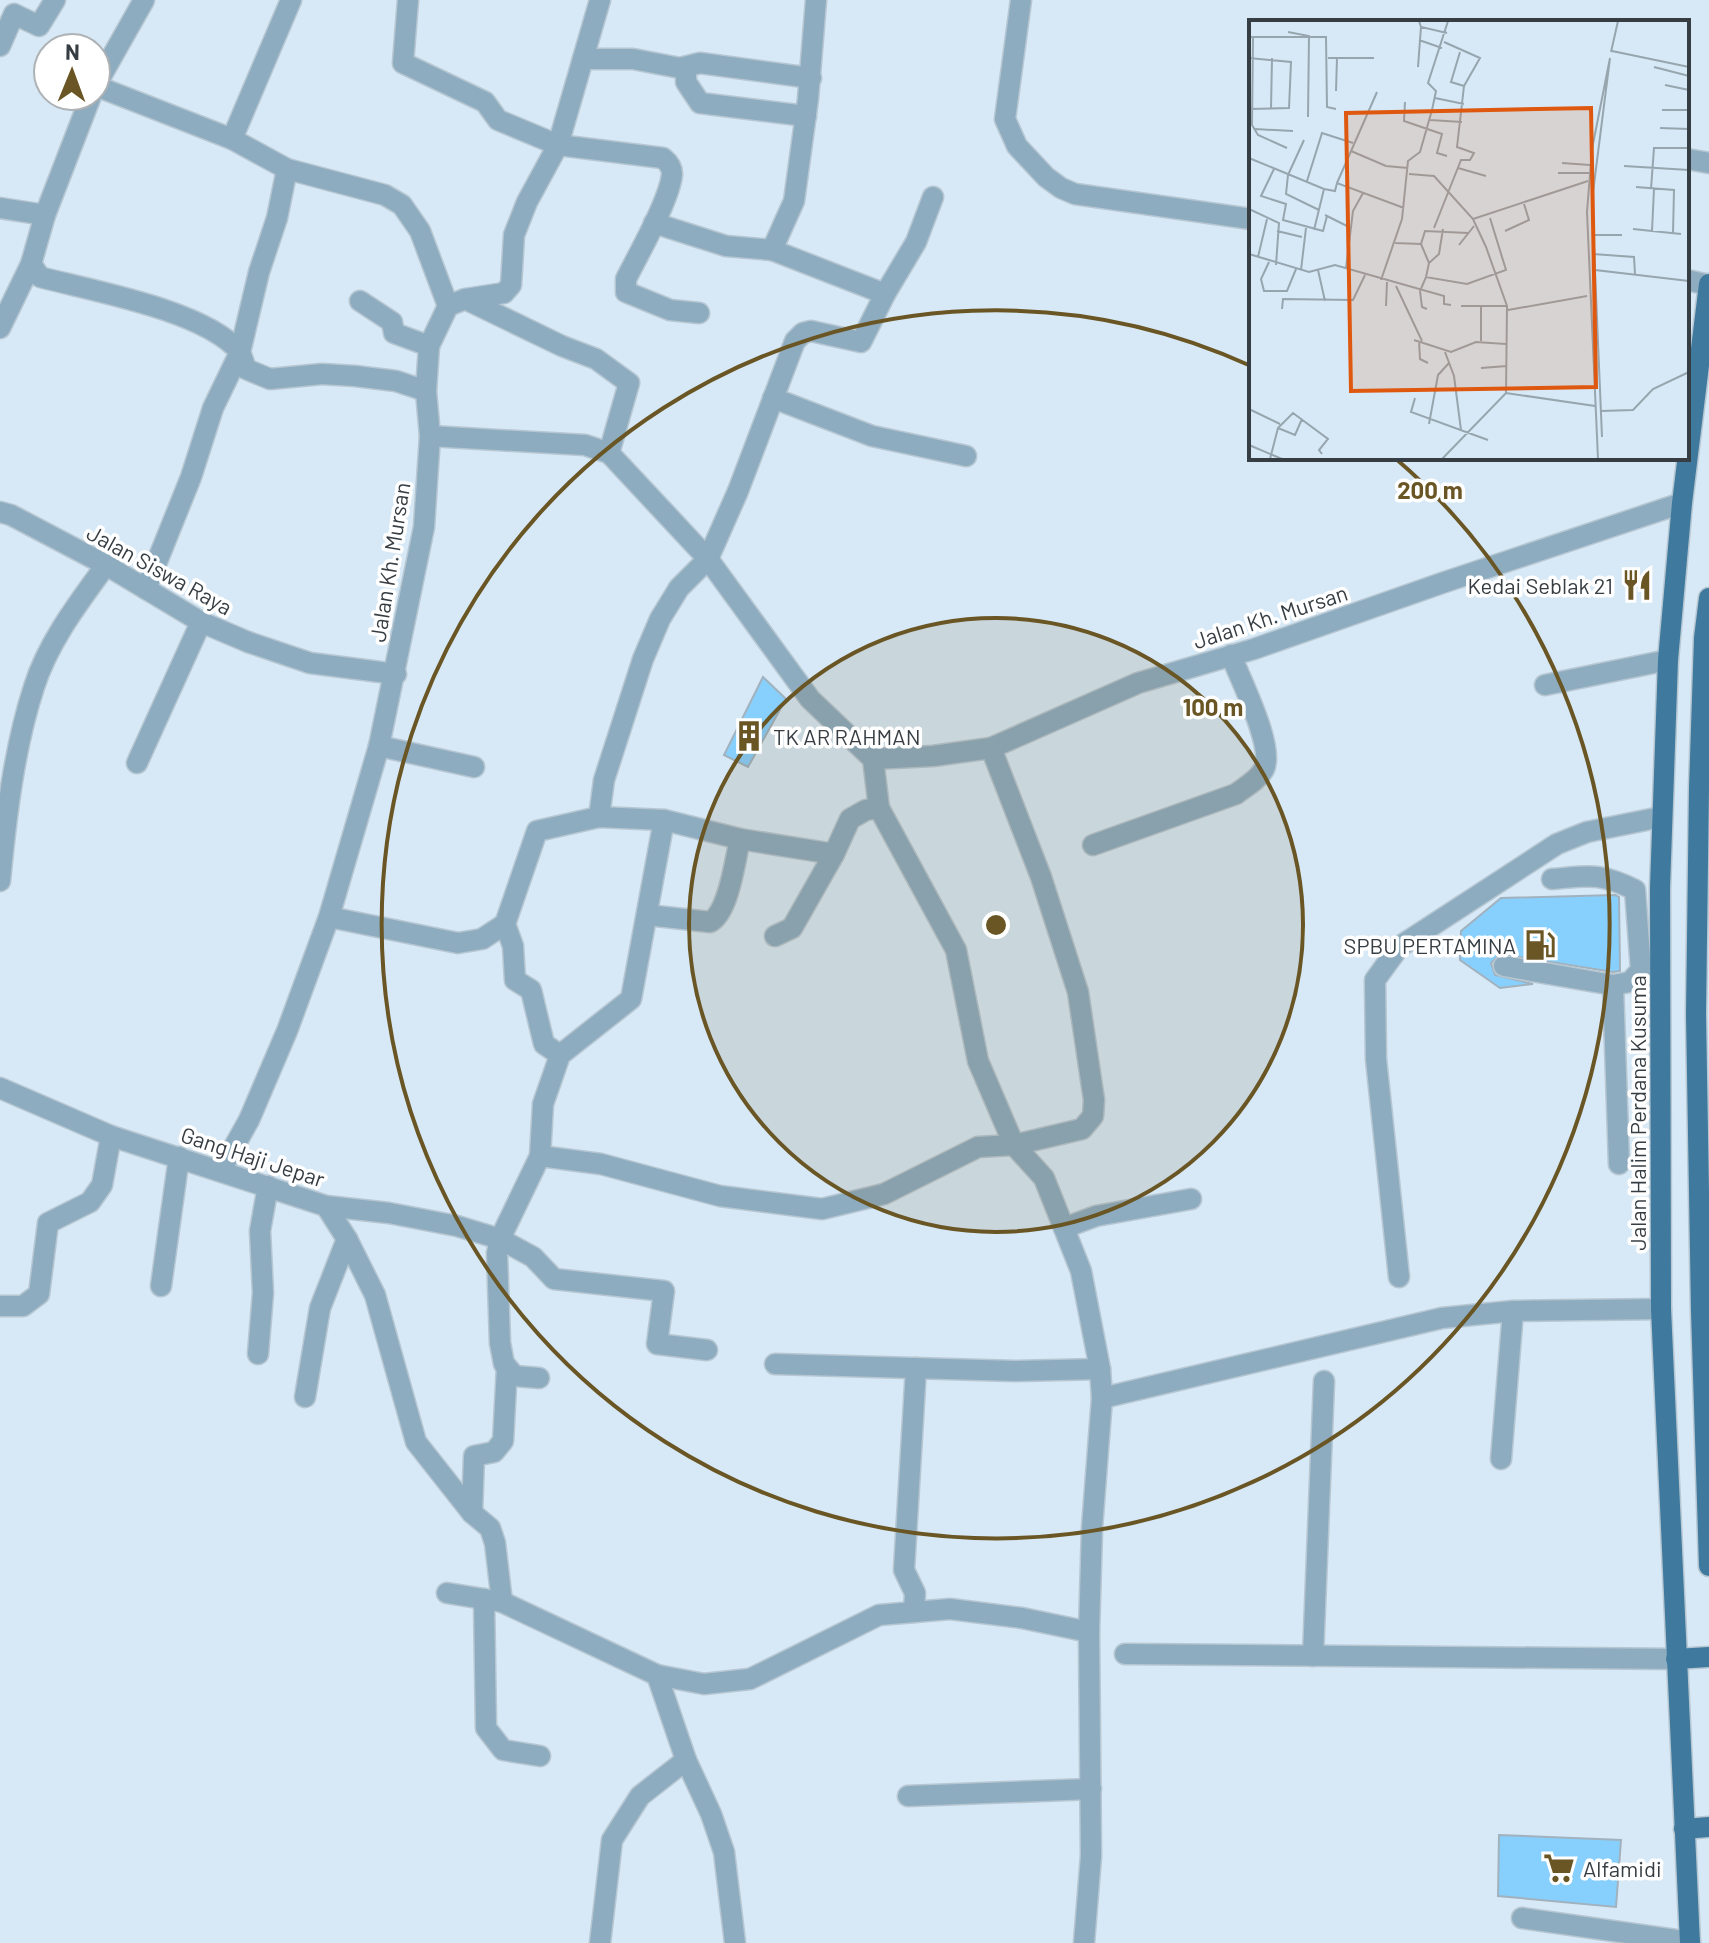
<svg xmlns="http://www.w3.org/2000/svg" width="1709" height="1943" viewBox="0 0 1709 1943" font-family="Barlow,sans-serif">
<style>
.building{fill:#87d0fe;stroke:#a1b2be;stroke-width:2}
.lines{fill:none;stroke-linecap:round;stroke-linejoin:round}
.minor-casing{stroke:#b7c7d2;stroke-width:23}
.major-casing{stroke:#b7c7d2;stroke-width:23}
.minor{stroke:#8eacc0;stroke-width:20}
.major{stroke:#3f7a9e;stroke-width:20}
.ring{fill:none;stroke:#6a5624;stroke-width:4}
.labels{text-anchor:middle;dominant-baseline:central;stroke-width:7;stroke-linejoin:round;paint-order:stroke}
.street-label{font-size:22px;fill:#373e43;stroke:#fff}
.poi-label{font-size:22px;fill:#373e43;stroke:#fff;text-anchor:end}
.inset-road{fill:none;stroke:#97a5ae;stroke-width:2}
.view{fill:#df580f;fill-opacity:0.15;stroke:#df580f;stroke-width:4}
.inset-edge{fill:none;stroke:#373e43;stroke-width:4}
.centre{fill:#6a5624;stroke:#fff;stroke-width:4}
.ring-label{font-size:24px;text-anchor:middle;font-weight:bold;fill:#6a5624;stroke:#fff;stroke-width:7;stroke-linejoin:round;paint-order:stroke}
</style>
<rect width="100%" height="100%" fill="#d7e9f6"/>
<g class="building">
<polygon points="763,677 786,699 748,767 724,755"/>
<polygon points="1615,895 1619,897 1620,971 1613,972 1500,954 1491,963 1495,975 1533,984 1500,988 1460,960 1461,931 1501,898"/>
<polygon points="1499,1835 1621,1840 1616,1907 1498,1896"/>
</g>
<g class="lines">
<defs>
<g id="minor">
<path d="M408 0 403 63 485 102 498 120 558 145 663 158C668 162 672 167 672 174 670 199 638 255 626 279V292L670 310 699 313"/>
<polyline points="1021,0 1005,119 1017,146 1046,177 1061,188 1075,194 1251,219"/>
<polyline points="0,46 14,14 39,26 55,0"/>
<polyline points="583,59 633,59 680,68 700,63 811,78"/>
<polyline points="686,68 686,82 700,103 806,116"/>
<polyline points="96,85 144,0"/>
<polyline points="96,86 232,139 287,169 385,195 402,205 420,231 448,306"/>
<polyline points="232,139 291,0"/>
<polyline points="1687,159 1709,163"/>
<polyline points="0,208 45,215"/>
<polyline points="654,223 726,246 772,250"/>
<path d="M31 264 40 277C93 291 203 310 239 351 242 356 244 363 246 369L270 379 322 374 355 376 396 381 426 391"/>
<polyline points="1687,280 1709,285"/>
<polyline points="885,294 916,242 933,197"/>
<polyline points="467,300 562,346 596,359 629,383 609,453"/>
<polyline points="360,301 392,322 394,333 429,346"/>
<polyline points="0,328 31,264 45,215 91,96"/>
<polyline points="773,398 872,436 966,456"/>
<polyline points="430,436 585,445 609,453 708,559 810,699 873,759 879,808 956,950 978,1061 1014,1145 1044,1178 1081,1271 1100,1369 1102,1398 1092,1528 1089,1632 1091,1856 1084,1943"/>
<polyline points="0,512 11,515 106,565 201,622 248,642 310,663 396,674"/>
<polyline points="146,589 191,477 213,408 240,352 259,272 277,218 287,169"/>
<polyline points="1545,685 1668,660"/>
<polyline points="379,746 474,767"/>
<polyline points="873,759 933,756 991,748 1138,683 1254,649 1442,583 1682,503"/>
<polyline points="137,763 201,622"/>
<polyline points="599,817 604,780 643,659 660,619 679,588 708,559 738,491 795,341 803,333 811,331 861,342 885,294 772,250 794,201 808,99 816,0"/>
<path d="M1093 845 1236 794C1245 787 1258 780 1264 769 1275 747 1240 679 1231 655"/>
<path d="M0 881C6 818 14 748 34 687 48 642 79 602 106 565"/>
<path d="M647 915 710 922C729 912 735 860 740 839"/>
<polyline points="329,917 458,943 482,939 505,924"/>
<polyline points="775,936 792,928 834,854 850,819 866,810 879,808"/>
<path d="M1504 966 1613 985 1630 982 1641 970 1635 890C1600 872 1589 876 1552 879"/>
<polyline points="1613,985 1619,1164"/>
<polyline points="560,1055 544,1044 531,990 515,980 513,946 505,924 537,831 599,817 664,820 740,839 834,854"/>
<polyline points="0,1088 111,1136 326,1206 389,1213 457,1226 500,1239 533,1257 554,1279 664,1291 657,1344 707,1350"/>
<polyline points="540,1156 543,1104 560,1055 631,999 664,820"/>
<polyline points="221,1170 249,1120 287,1031 329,917 379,746 424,527 430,436 426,391 429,346 448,306 465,299 504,293 511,285 514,235 527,202 558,145 600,0"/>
<polyline points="326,1206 347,1239 375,1295 416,1442 472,1513 490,1528 495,1543 502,1602"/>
<polyline points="1064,1228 1096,1216 1191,1199"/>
<polyline points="1399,1277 1376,1059 1375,980 1399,947 1557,844 1587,832 1661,817"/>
<polyline points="161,1286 179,1157"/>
<polyline points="0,1306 23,1306 39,1294 48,1223 90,1202 102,1185 111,1136"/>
<polyline points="258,1354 263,1293 260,1231 268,1186"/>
<polyline points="775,1364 1015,1371 1100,1369"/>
<polyline points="539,1378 515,1376 504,1364 500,1343 497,1253 500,1239 540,1156 601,1164 720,1196 822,1209 884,1194 978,1147 1014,1145 1082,1129 1093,1116 1094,1100 1078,992 1041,877 991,748"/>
<polyline points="305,1397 320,1308 347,1239"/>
<polyline points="1102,1398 1442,1318 1513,1311 1661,1309"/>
<polyline points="1501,1459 1513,1311"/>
<polyline points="472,1513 474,1456 494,1452 503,1441 507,1367"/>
<polyline points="447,1593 502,1602 657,1675 704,1684 750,1679 879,1615 950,1609 1022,1618 1089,1632"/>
<polyline points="484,1599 486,1728 503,1750 540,1756"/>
<polyline points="914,1612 915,1593 904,1570 916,1368"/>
<polyline points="1125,1654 1676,1659"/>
<polyline points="1313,1656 1324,1381"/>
<polyline points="657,1675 686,1760 711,1814 724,1852 735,1943"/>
<polyline points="908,1796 1091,1789"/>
<polyline points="1522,1918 1690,1942"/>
<polyline points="600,1943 612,1840 640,1796 686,1760"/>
</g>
<g id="major">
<polyline points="1709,598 1704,638 1699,788 1696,1014 1701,1311 1709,1566"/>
<polyline points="1676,1659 1709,1657"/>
<polyline points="1684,1829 1709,1827"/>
<polyline points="1690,1943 1661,1309 1660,888 1668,660 1682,503 1709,284"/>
</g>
</defs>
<use href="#minor" class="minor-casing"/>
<use href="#major" class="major-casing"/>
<use href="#minor" class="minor"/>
<use href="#major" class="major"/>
</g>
<circle cx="996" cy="925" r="307" fill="#6a5624" fill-opacity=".12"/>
<g class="ring">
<circle cx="996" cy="925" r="307"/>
<path d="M1395 458A614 614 0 1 1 1251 366"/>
</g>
<defs>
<symbol id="restaurant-bare" viewBox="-9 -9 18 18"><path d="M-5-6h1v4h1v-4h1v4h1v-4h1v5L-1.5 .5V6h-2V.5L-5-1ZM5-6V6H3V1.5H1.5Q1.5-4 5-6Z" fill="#6a5624" stroke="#fff" stroke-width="2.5" paint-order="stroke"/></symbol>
<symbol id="building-bare" viewBox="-9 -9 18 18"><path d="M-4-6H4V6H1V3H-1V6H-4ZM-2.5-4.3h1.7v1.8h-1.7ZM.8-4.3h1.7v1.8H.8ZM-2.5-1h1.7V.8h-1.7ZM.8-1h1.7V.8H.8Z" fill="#6a5624" stroke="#fff" stroke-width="2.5" paint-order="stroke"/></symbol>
<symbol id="fuel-bare" viewBox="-9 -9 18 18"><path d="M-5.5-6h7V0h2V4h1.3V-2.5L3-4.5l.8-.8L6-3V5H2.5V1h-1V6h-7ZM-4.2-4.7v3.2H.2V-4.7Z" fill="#6a5624" stroke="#fff" stroke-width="2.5" paint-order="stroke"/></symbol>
<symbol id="supermarket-bare" viewBox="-9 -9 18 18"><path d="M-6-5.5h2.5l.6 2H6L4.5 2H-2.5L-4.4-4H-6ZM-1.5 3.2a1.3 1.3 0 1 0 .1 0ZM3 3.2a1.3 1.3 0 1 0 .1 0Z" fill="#6a5624" stroke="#fff" stroke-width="2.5" paint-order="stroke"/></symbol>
</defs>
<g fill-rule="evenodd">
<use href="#restaurant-bare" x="1615" y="563" width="44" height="44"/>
<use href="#building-bare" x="727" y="714" width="44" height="44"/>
<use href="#fuel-bare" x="1518" y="923" width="44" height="44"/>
<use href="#supermarket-bare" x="1537" y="1846" width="44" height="44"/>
</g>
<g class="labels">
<g class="street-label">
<text transform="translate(389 562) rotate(-81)">Jalan Kh. Mursan</text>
<text transform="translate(160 569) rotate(29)">Jalan Siswa Raya</text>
<text transform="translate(1270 616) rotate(-18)">Jalan Kh. Mursan</text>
<text transform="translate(1637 1113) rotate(-90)">Jalan Halim Perdana Kusuma</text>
<text transform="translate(253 1156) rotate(18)">Gang Haji Jepar</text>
</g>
<g class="poi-label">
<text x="1613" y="585">Kedai Seblak 21</text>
<text x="773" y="736" text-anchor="start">TK AR RAHMAN</text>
<text x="1516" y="945">SPBU PERTAMINA</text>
<text x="1583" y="1868" text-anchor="start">Alfamidi</text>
</g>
</g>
<g transform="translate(1249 20)">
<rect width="440" height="440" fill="#d7e9f6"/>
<path class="inset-road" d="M170 1 172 7 198 13M39 12 60 16 59 97M0 17H77L78 87 87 89M4 17 3 105 9 115 38 128M170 20 193 28M195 22 231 38 215 66 202 62 211 32M363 31 440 47M362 32 369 1M0 38 42 42 40 88 0 89M79 38H125M169 47 172 7M405 47 440 56M416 65 440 70M87 71 88 38M186 78 215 84M156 82 155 101 193 114 188 133 198 136M22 89 23 38M413 90H440M181 100 213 102M411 108 440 109M6 109 44 111M102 131 137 146 159 148M0 138 75 169 86 171 88 163 155 188M313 143 341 145M375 146 440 150M209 148 237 156M25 149 12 176 37 184 34 200 74 211 78 196M309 153H340M160 154 185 156 224 199 237 227 258 286 257 373M39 155 37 174 70 190M39 155 55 120M58 161 73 113 104 123M88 163 128 72M387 167 425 170 424 213M402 169 405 128H440M0 189 30 203 27 245M76 195 100 207M224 199 339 161M185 208 212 140H221L225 133 208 127 215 66M384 209 432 214M65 210 75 169M28 211 53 217M256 211 280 200 275 184M403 211 405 169M344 215H373M146 223 172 224M210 225 225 206M0 234 60 252 86 245 195 276V284L202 285M344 234 385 237 386 254M9 237 18 199M20 242 12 259 15 271H38L47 249M180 243 172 224 176 211 219 213M97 248 104 191 114 173M52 250 57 208M69 250 76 281M346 250 440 261M177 257 180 243 190 234 194 209M132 260 153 199 159 141 171 132 183 90 187 71 179 63 199 1M147 266 173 321M137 286 138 262M212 286H258M232 287V321M33 289 34 279 104 280 116 255M178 289 173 287 171 271 177 257 218 264 257 250 241 198M259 290 338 276M165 320 202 332 227 322 257 324M170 321 171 339 179 343M196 332 205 356 212 410M232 348 258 346M166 378 162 392 239 420M0 389 31 404M352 391 384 390 404 369 440 352M180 404 189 355 200 343M29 408 46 415 53 399M353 417 343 180 361 38M0 425 33 439M21 439 29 408 44 393 79 419 70 430 73 434M193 439 257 373 346 386M349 439 338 192 343 129 361 38"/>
<path class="view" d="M342 88 347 367 102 371 97 93Z"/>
<rect width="440" height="440" class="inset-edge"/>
</g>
<circle cx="996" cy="925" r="12" class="centre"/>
<g class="ring-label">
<text x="1430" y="499">200 m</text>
<text x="1213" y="716">100 m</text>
</g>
<g transform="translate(72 72) rotate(1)"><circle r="38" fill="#ffffff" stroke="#afb2b4" stroke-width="2"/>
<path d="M0-6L14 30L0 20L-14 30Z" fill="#6a5624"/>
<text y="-12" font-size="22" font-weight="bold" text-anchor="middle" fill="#373e43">N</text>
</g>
</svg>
